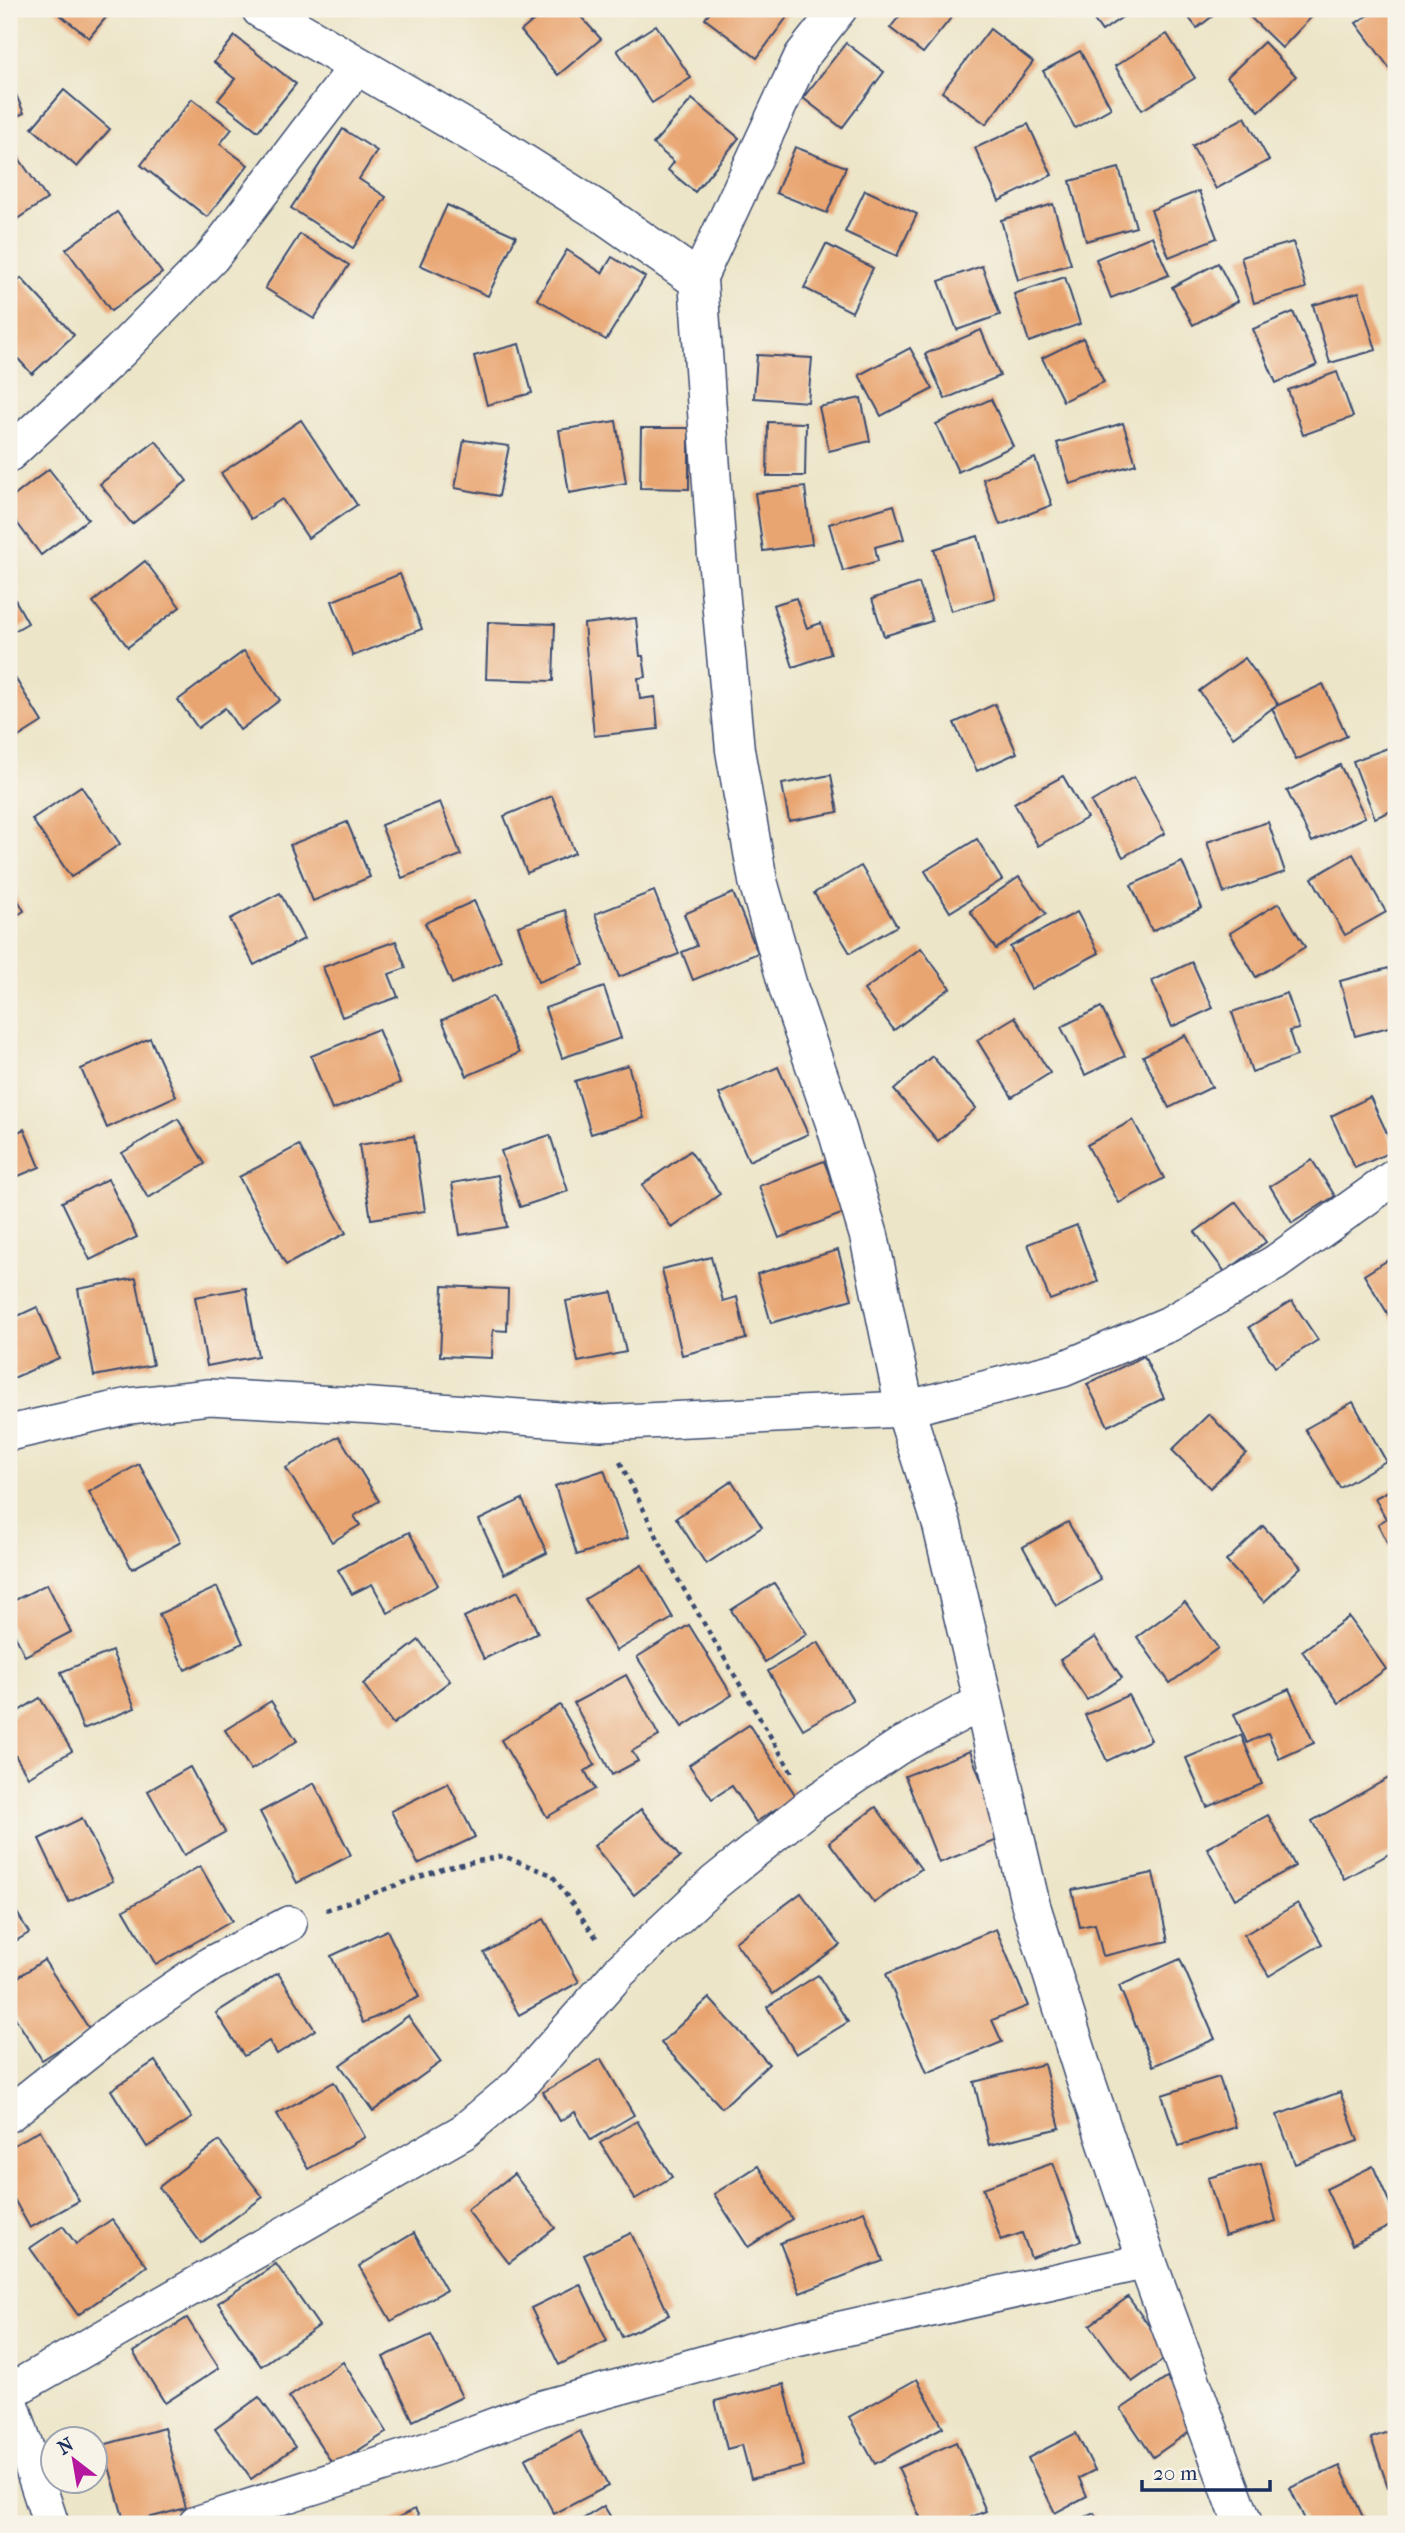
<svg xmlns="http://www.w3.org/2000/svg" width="1405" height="2533" viewBox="0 0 1405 2533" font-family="'IM FELL French Canon',serif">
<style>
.building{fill:#e9a571}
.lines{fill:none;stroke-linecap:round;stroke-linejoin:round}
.minor-casing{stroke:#3a4a6e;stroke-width:38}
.tertiary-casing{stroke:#3a4a6e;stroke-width:41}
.path{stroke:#3a4a6e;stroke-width:4.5;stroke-dasharray:5 5;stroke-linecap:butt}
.minor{stroke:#fff;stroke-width:35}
.tertiary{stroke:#fff;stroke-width:38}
</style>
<rect width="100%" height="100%" fill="#f7f3e8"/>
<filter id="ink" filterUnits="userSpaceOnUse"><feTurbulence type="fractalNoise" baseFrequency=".0143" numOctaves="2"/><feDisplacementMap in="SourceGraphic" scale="14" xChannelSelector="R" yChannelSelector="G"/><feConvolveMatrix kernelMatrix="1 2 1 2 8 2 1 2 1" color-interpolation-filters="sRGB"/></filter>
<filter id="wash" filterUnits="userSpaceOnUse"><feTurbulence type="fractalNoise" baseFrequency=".00686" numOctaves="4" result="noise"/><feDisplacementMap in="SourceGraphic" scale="28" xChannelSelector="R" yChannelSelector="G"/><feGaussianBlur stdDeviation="1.57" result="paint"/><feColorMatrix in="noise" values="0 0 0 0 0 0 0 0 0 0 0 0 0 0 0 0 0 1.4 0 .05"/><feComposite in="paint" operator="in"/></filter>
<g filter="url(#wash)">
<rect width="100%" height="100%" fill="#ece5c8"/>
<g id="blocks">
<g class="building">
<polygon points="53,9 113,9 89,38"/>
<polygon points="547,9 574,9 601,39 558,75 521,31"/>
<polygon points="712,9 784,9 790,13 757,58 705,19"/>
<polygon points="905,9 958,9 923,53 890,28"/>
<polygon points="1086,9 1134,9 1102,31"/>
<polygon points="1182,9 1222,9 1197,28"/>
<polygon points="1255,9 1319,9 1282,48 1249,16"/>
<polygon points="1377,9 1396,9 1396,71 1393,73 1356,23"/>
<polygon points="656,25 691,78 652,103 617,50"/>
<polygon points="990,29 1033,62 986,124 942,92"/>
<polygon points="1167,34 1195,78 1142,110 1115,66"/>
<polygon points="235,36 296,84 258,131 218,100 235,79 214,62"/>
<polygon points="1264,42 1296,76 1259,111 1227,77"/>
<polygon points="846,43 884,72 842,128 803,98"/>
<polygon points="1080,51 1111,108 1075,128 1043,71"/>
<polygon points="9,79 24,113 9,120"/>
<polygon points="64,90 110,129 77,167 32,128"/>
<polygon points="192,99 232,129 220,144 248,165 207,217 141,165"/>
<polygon points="692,99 739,138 695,192 668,170 674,162 653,144"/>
<polygon points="1245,117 1269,160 1216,189 1192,146"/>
<polygon points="1028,124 1052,175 999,201 975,148"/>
<polygon points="343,129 377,151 359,179 386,197 353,248 291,208"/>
<polygon points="9,144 47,199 11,223 9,220"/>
<polygon points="795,147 846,167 827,213 776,193"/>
<polygon points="1119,168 1136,227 1086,241 1070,181"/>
<polygon points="865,190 917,214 897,256 845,232"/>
<polygon points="1199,191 1217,238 1169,257 1151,210"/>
<polygon points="1053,204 1071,264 1018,280 1001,220"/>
<polygon points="447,205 516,236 488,296 420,265"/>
<polygon points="117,212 162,273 111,311 66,249"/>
<polygon points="300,234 349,265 314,319 265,288"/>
<polygon points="1152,236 1169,275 1111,298 1096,259"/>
<polygon points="1293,242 1306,288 1254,303 1241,257"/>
<polygon points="826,244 873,268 852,312 804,288"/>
<polygon points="567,250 602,273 612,257 645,277 606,340 537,299"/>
<polygon points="1218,263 1238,301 1193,325 1172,287"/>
<polygon points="982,266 1000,315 957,330 939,281"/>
<polygon points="1065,277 1080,324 1029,342 1014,294"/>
<polygon points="21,278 74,335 32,374 9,349 9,290"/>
<polygon points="1359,292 1376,350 1330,363 1313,305"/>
<polygon points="1293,312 1317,365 1276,383 1253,329"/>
<polygon points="981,330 1000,376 945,399 925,354"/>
<polygon points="1083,338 1104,382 1063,401 1042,358"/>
<polygon points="519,344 532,393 487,405 474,356"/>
<polygon points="910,348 933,389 881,416 859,375"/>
<polygon points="757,355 812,358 808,402 754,398"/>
<polygon points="1337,372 1353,417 1303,435 1288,390"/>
<polygon points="861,398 870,441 829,451 819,407"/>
<polygon points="991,399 1013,446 958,472 936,424"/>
<polygon points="301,420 357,505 308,538 282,499 251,519 221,473"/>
<polygon points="616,421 626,483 569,493 559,430"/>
<polygon points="768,422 806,423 805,476 767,476"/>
<polygon points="1123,423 1136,464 1070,484 1057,443"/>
<polygon points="641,428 689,428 689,489 640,488"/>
<polygon points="464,440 509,446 499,496 455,488"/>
<polygon points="156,441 187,481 132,524 100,484"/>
<polygon points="1035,458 1052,505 1000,525 983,479"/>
<polygon points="49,469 88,519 41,555 9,512 9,500"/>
<polygon points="805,487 812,544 763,551 755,493"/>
<polygon points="894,505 904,539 875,547 878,561 843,571 829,524"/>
<polygon points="978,536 995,598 951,611 934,549"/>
<polygon points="145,561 180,607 128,647 93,602"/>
<polygon points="400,574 422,629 353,656 332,601"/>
<polygon points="919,583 932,621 884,636 872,599"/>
<polygon points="9,589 28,623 9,634"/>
<polygon points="796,598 807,628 821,623 831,654 793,667 773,605"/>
<polygon points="636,618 640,656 643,656 646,677 638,678 640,699 655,697 658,729 594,736 584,624"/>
<polygon points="488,622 555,624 553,681 486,679"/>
<polygon points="244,651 280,700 240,730 225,708 198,728 178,700"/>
<polygon points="1245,658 1278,704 1233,737 1199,691"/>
<polygon points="9,668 42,722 9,743"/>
<polygon points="1323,684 1347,736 1296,760 1272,708"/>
<polygon points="995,704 1017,753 977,771 954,723"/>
<polygon points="1396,745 1396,809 1375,818 1353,761"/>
<polygon points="1340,765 1365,817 1312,842 1287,791"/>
<polygon points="831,775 838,812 789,821 782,784"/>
<polygon points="1063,776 1087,818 1038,846 1014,803"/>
<polygon points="1134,777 1165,833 1123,857 1091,802"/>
<polygon points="81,786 120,844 71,877 32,819"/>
<polygon points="552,796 575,853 527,873 504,816"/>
<polygon points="440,802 461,855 402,878 381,825"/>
<polygon points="347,822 370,877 313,901 290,845"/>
<polygon points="1268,822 1285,872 1224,893 1207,842"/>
<polygon points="977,839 1002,880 950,912 925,871"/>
<polygon points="1353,854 1386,912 1345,935 1312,878"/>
<polygon points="1182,862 1202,908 1152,931 1131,885"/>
<polygon points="861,866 897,926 850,953 814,893"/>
<polygon points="1019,877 1046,914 996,949 970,911"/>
<polygon points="9,884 24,911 9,920"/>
<polygon points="654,891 679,954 619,977 595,914"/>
<polygon points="280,893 304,939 254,965 230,919"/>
<polygon points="733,893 758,953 693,980 682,952 697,946 684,914"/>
<polygon points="474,901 502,961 452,984 425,923"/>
<polygon points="1279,903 1305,947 1256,977 1230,933"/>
<polygon points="565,910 584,965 538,982 518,926"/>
<polygon points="1077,912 1099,953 1031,989 1010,947"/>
<polygon points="396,941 406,968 389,974 398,997 342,1017 323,967"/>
<polygon points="921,948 950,988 894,1030 864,990"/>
<polygon points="1192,962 1213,1008 1172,1027 1152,981"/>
<polygon points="1389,968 1396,994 1396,1025 1355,1036 1340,981"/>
<polygon points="604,987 621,1038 562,1058 545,1008"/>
<polygon points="1287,993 1299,1029 1289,1031 1297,1056 1252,1072 1232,1012"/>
<polygon points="493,996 519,1053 467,1076 442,1020"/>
<polygon points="1101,1007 1125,1056 1085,1075 1061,1027"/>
<polygon points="1015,1017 1050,1073 1012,1097 977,1040"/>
<polygon points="378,1029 400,1083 332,1110 311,1056"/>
<polygon points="1185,1035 1212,1087 1169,1108 1143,1056"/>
<polygon points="150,1038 176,1096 107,1128 81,1069"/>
<polygon points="932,1056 976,1108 938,1141 894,1090"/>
<polygon points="628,1065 644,1118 591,1134 575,1081"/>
<polygon points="778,1067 808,1134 749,1161 719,1094"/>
<polygon points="1370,1097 1395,1150 1355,1168 1331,1116"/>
<polygon points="178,1119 205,1164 148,1198 122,1153"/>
<polygon points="1133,1120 1164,1178 1119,1203 1087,1145"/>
<polygon points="24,1129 40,1167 9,1180 9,1136"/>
<polygon points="550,1135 568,1191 520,1207 501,1151"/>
<polygon points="414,1136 425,1211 371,1219 359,1145"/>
<polygon points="299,1145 346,1233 286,1265 239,1177"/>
<polygon points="690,1151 720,1194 672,1228 642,1185"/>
<polygon points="1312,1160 1335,1196 1292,1223 1270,1186"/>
<polygon points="824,1161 844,1213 779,1238 759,1186"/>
<polygon points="498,1175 507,1227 460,1235 452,1183"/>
<polygon points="108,1179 137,1237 90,1260 62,1202"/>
<polygon points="1236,1202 1266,1242 1225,1272 1195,1232"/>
<polygon points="1077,1225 1098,1282 1050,1300 1028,1244"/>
<polygon points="838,1250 852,1299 771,1323 757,1274"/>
<polygon points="1396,1255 1396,1327 1364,1275"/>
<polygon points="711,1257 723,1301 737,1297 746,1339 682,1355 662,1269"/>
<polygon points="136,1278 153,1365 94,1376 78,1289"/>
<polygon points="443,1286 508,1289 507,1331 493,1330 492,1358 440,1356"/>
<polygon points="246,1288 258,1356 207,1366 195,1297"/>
<polygon points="612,1292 626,1352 578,1362 566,1301"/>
<polygon points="1292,1301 1318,1340 1275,1367 1249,1327"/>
<polygon points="37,1307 59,1358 9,1380 9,1320"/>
<polygon points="1144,1356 1164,1398 1108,1426 1087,1384"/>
<polygon points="1353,1402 1386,1461 1340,1488 1305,1429"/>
<polygon points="1209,1414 1246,1453 1210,1488 1172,1450"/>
<polygon points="339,1436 379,1501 354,1516 360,1525 332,1542 286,1468"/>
<polygon points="139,1464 181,1542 132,1569 89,1492"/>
<polygon points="604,1470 628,1538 577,1555 555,1486"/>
<polygon points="732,1481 762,1527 706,1564 676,1518"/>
<polygon points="1396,1487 1396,1560 1378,1524 1386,1519 1375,1498"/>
<polygon points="522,1499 547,1553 504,1574 479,1520"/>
<polygon points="1068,1522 1101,1580 1056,1606 1023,1547"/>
<polygon points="1263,1526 1301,1567 1264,1602 1226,1561"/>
<polygon points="409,1532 438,1585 388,1613 372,1584 352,1594 338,1570"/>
<polygon points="642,1565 673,1618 616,1651 585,1599"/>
<polygon points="774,1583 807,1634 765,1662 731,1610"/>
<polygon points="47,1584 71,1632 25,1656 9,1623 9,1603"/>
<polygon points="217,1587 243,1643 185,1670 159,1614"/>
<polygon points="518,1591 538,1633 484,1659 464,1617"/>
<polygon points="1185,1602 1218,1648 1170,1683 1137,1637"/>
<polygon points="1349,1617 1386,1669 1339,1703 1302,1651"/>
<polygon points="689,1625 732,1695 682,1727 637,1657"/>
<polygon points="1095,1637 1122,1678 1087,1700 1060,1660"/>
<polygon points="419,1640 450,1681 393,1724 363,1684"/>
<polygon points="818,1642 853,1700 803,1729 768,1671"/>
<polygon points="112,1651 135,1708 83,1729 61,1672"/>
<polygon points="626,1675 659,1736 632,1751 638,1761 612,1775 574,1703"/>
<polygon points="1289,1689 1314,1743 1279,1759 1268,1733 1247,1743 1234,1714"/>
<polygon points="1128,1695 1151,1740 1107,1761 1085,1715"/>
<polygon points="40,1698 72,1751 28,1777 9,1745 9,1717"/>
<polygon points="271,1701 297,1741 251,1770 225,1730"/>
<polygon points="560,1705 595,1765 585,1771 595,1789 547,1817 501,1740"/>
<polygon points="749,1725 796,1796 756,1822 732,1786 712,1799 689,1765"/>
<polygon points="1241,1735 1262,1784 1207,1807 1186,1758"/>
<polygon points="970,1751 1003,1838 939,1863 905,1776"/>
<polygon points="190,1767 225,1832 184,1855 148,1791"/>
<polygon points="1396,1774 1396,1850 1344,1879 1312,1821"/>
<polygon points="314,1783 351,1855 297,1883 260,1812"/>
<polygon points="448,1783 475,1837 418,1864 391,1811"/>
<polygon points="876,1807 921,1869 874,1903 829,1842"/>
<polygon points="641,1809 680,1857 634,1895 594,1846"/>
<polygon points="1268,1815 1295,1866 1235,1899 1207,1848"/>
<polygon points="82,1818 113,1881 69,1902 39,1839"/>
<polygon points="200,1866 232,1921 156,1965 124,1910"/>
<polygon points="1153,1873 1168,1941 1103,1956 1095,1924 1080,1927 1072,1890"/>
<polygon points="801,1893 840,1945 773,1994 735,1942"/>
<polygon points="9,1899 29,1933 9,1945"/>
<polygon points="1298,1903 1322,1944 1269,1976 1244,1935"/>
<polygon points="544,1919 579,1982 519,2015 484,1953"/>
<polygon points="996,1929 1028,2006 992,2020 1002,2042 927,2073 886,1974"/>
<polygon points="387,1930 419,1997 363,2023 331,1956"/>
<polygon points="1180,1959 1215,2039 1153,2066 1119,1986"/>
<polygon points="44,1960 90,2030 42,2060 9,2008 9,1983"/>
<polygon points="278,1973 315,2030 277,2054 269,2041 244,2056 216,2013"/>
<polygon points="818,1975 848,2022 796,2054 767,2007"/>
<polygon points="709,1998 769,2064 722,2108 661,2043"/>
<polygon points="408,2016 441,2062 373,2111 340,2065"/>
<polygon points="601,2059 634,2115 591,2140 575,2112 560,2121 543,2092"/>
<polygon points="155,2061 192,2118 147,2147 111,2090"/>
<polygon points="1044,2064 1060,2128 989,2145 974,2082"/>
<polygon points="1219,2077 1236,2127 1179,2146 1162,2095"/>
<polygon points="334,2082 365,2137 308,2169 277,2114"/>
<polygon points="1340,2092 1358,2141 1295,2164 1277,2115"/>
<polygon points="637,2121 672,2177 635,2199 600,2143"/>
<polygon points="40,2130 79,2201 30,2228 9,2190 9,2148"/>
<polygon points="219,2141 263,2197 201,2243 159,2187"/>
<polygon points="1053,2163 1081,2241 1031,2258 1022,2233 1001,2240 983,2188"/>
<polygon points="1261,2163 1276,2221 1225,2236 1208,2178"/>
<polygon points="758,2166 792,2219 748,2247 714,2194"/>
<polygon points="1373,2166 1396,2217 1396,2223 1352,2245 1326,2189"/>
<polygon points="514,2174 555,2228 509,2263 467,2210"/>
<polygon points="864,2211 883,2261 800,2293 780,2243"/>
<polygon points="112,2219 147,2266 78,2315 30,2248 63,2226 76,2244"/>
<polygon points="414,2233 446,2290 391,2321 359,2266"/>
<polygon points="631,2233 669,2315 622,2337 584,2255"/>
<polygon points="276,2264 319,2326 261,2366 218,2303"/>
<polygon points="580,2284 607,2341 559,2365 531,2308"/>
<polygon points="1128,2297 1170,2355 1132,2382 1090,2325"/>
<polygon points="187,2318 219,2368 165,2403 133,2352"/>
<polygon points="431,2335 462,2397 413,2421 383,2357"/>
<polygon points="343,2362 387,2432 334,2466 289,2397"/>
<polygon points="1167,2378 1199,2425 1153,2457 1121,2409"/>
<polygon points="917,2379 943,2427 875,2464 849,2417"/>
<polygon points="784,2384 804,2466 751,2479 742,2445 727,2449 715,2401"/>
<polygon points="259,2397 295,2447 251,2479 215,2429"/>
<polygon points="164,2428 186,2508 125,2524 103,2445"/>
<polygon points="1396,2429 1396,2484 1388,2487 1371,2438"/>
<polygon points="580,2431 608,2486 554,2514 525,2459"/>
<polygon points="1076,2433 1095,2470 1079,2478 1087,2496 1055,2513 1028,2458"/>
<polygon points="956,2442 986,2511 955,2524 923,2524 898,2468"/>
<polygon points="1340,2466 1366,2524 1307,2524 1290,2488"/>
<polygon points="604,2506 615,2524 575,2524"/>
<polygon points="415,2509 423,2524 385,2524"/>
<polygon points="1094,2513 1099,2524 1071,2524"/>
</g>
</g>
</g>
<g filter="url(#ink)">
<use href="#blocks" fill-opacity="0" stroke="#3a4a6e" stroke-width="2"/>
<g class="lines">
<defs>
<g id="minor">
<polyline points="698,280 802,56 839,9"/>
<polyline points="9,454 119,352 212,257 358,65"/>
<polyline points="9,1433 129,1406 209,1397 373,1406 601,1423 905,1409 1063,1369 1169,1324 1275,1263 1396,1176"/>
<polyline points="9,2114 121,2025 211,1964 289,1924"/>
<polyline points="9,2392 463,2132 519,2085 620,1971 714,1883 811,1805 898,1747 984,1701"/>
<polyline points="9,2397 51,2524"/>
<polyline points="196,2524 440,2446 539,2409 774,2344 1147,2261"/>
</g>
<polyline id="tertiary" points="261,9 507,153 605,215 698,280 717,557 735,750 758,881 789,990 836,1126 869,1236 905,1409 942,1525 1031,1906 1084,2075 1147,2261 1243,2524"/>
</defs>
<use href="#minor" class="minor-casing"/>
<use href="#tertiary" class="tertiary-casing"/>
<g class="path">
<polyline points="620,1462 679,1581 792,1773"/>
<polyline points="326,1910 448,1867 503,1856 552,1875 597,1939"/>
</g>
<use href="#minor" class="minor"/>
<use href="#tertiary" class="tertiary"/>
</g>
</g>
<rect width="1405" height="2533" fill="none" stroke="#f7f3e8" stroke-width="35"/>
<g transform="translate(74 2460) rotate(329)"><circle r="33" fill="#f7f3e8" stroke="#9fa5b1" stroke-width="2"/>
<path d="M0-5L12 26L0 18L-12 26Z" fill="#b5179e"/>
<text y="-10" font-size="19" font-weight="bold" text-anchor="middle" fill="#1b2f5e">N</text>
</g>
<path d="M1142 2480v10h128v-10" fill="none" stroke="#1b2f5e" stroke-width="3.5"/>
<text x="1153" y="2480" font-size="21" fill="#1b2f5e" stroke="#f7f3e8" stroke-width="5" paint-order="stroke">20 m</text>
</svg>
